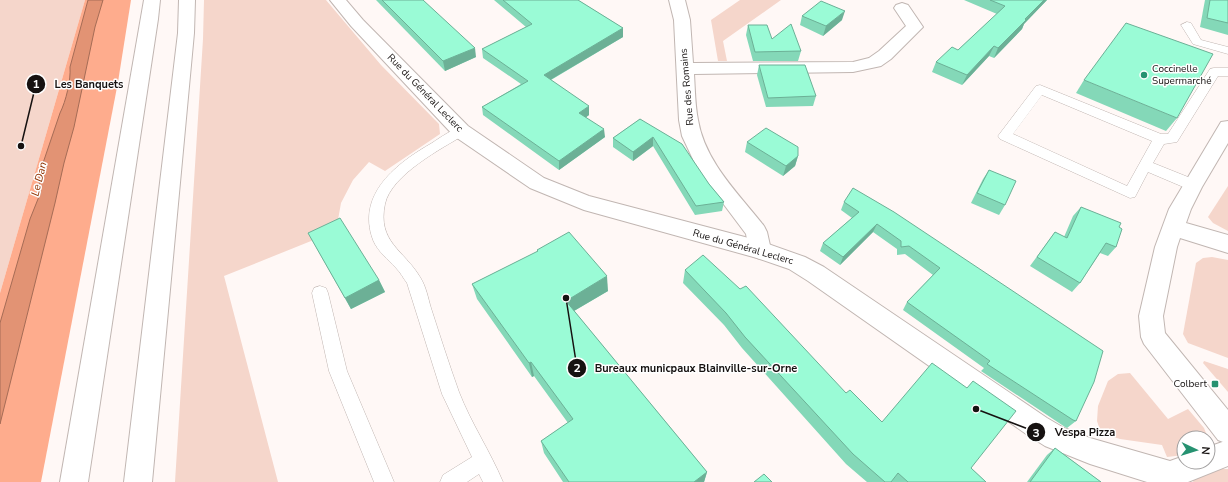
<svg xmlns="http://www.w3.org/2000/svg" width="1228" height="482" viewBox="0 0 1228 482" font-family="'Nunito Sans',sans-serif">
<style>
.green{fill:#f5d6cb}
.forest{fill:#feac8d}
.water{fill:#e29374;stroke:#a56c56}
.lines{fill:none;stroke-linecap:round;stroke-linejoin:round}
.service-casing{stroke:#c1b6b2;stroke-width:1}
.minor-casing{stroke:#c1b6b2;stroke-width:2}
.tertiary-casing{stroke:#c1b6b2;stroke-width:2}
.trunk-casing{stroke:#c1b6b2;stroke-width:2}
.service{fill:#fff;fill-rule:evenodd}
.minor{fill:#fff;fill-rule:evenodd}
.tertiary{fill:#fff;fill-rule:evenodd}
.trunk{fill:#fff;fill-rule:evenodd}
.wall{fill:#84d8b8}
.shaded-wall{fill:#6cb096}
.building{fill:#9afbd6;stroke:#6cb096}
.poi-dot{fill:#269271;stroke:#fff;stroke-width:1.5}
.labels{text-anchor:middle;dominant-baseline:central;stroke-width:3;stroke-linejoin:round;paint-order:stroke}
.poi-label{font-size:10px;fill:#161211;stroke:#fff;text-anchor:start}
.street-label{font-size:10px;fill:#161211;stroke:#fff}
.water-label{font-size:11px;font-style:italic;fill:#8f3200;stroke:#fff}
.leader{fill:none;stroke:#161211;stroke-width:1.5}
.callout-dot{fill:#161211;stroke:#fff;stroke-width:1.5}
.mark-label{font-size:12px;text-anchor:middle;font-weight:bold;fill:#fff}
.callout-label{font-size:11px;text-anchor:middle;font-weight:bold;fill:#161211;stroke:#fff;stroke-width:3;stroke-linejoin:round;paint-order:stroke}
</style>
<rect width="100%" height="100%" fill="#fff8f6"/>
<g class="green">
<polygon points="0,0 85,0 0,293"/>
<polygon points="204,0 326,0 381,65 439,124 440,134 385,171 369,162 353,180 341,203 336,231 224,276 278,482 175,482 203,39"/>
<polygon points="740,0 781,0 723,41 727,61 718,61 711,20"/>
<polygon points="1228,186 1228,231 1213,223 1208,217"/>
<polygon points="1212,257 1228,260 1228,358 1188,343 1183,334 1196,263 1203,258"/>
<polygon points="1204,361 1228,369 1228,392 1203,363"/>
<polygon points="1130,373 1168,419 1188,409 1204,428 1208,438 1184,438 1184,455 1167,457 1162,445 1120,439 1101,433 1097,421 1098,406 1108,381 1118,374"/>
<polygon points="1219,469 1228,469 1228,482 1193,482 1195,475"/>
</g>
<polygon class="forest" points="85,0 131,0 118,82 41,482 0,482 0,293"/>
<path class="water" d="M88 0H103L95 27 74 127 64 163 55 203 0 424V323L30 219 40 194 39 178 42 166 60 113C66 101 71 80 70 67Z"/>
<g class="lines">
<defs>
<g id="service">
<polygon points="1187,22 1191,23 1201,40 1228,47 1228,54 1193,44 1181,25"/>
<path d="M1214 68H1228V76H1218L1177 142 1164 144 1153 163 1198 181 1200 185 1198 189 1193 190 1188 189 1148 172 1135 197 1130 198 1000 139 998 136 1036 86 1040 85 1161 134H1168L1210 69ZM1042 95 1152 141 1127 186 1013 134Z"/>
<path d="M461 127 466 128 468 131 466 134C442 148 391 175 385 204 377 242 404 250 420 277 426 286 428 298 431 308 440 336 449 364 459 392 471 423 490 451 503 482H483L479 474 467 482H440L443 475 472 457 442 394 407 283C403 278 401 273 396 268 388 259 378 252 373 240 356 194 397 163 432 143 441 137 451 130 461 127Z"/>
<polygon points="320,286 326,288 328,293 347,371 394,482 374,482 329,371 312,293 314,288"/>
</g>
<g id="minor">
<path d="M669 0H685L690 20 693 63 853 62 869 58 879 51 906 26 894 8 896 5 902 3 908 5 923 27 891 59 881 66 853 72 694 74C695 89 695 105 698 120 705 162 739 194 764 226L767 232 771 250 768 256 760 259 752 256 749 250 746 234 698 170 682 136 679 120 674 20Z"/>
<polygon points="1228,121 1228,143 1202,187 1191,209 1186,223 1228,235 1228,253 1180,238 1177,247 1163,316 1165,333 1228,410 1228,444 1218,440 1144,344 1141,337 1139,316 1155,247 1169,209 1221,122"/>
</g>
<polygon id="tertiary" points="330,0 346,0 363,20 468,126 544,178 589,196 760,241 805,257 824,267 1047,418 1064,428 1090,438 1170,461 1184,456 1184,462 1208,462 1208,447 1228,440 1228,466 1188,482 1147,482 1090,464 1045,446 1029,436 808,281 789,269 757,258 584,210 530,188 454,136 351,26"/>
<g id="trunk">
<polygon points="144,0 160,0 158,19 88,482 60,482"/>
<polygon points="179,0 195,0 194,33 152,482 124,482 178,33"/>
</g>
</defs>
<use href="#service" class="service-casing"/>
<use href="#minor" class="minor-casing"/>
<use href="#tertiary" class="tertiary-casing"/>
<use href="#trunk" class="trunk-casing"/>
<use href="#service" class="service"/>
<use href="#minor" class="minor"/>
<use href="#tertiary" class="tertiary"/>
<use href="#trunk" class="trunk"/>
</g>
<g class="wall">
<polygon points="376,0 423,0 476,57 445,71"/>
<polygon points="494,0 578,0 623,28 623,37 551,80 589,115 586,117 605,137 559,170 483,115 482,107 521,84 483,58 482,49 526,27"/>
<polygon points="964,0 1047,0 1024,24 1022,29 994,58 989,56 962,85 932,72 936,62 958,50 997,14"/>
<polygon points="1205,0 1228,0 1228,35 1200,27"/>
<polygon points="802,16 842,20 823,36 800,25"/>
<polygon points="748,25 772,39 801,51 798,61 753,61 746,35"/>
<polygon points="759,65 816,96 813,106 766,107 757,75"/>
<polygon points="1084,80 1177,118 1166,131 1076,93"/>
<polygon points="640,119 709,184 724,202 722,211 695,215 653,146 633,161 613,147 613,138"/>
<polygon points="747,142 798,156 795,166 783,176 745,152"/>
<polygon points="989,170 1005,205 999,215 971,203 983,179"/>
<polygon points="844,202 894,212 1076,421 1067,428 1065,427 981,371 984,368 903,310 907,302 933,275 905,254 897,255 897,249 873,232 840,265 820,251 823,243 852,218 841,210"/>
<polygon points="1081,207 1119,227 1116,247 1108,256 1100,253 1080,283 1072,292 1030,266 1055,232 1064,237 1073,216"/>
<polygon points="308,233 379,280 385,292 351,309"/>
<polygon points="537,250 608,291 574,311 707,472 704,482 563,482 544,453 541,441 568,423 534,376 532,377 477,299 472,284 537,252"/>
<polygon points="685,270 846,393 882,422 971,468 986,482 867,482 846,464 742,348 724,325 683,283"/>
<polygon points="1055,448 1101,482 1027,482 1047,455"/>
</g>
<g class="shaded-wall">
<polygon points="1044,0 1047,0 1024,24 1022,29 994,58 998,48"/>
<polygon points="845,11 842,20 823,36 826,26"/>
<polygon points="623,28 623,37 545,83 544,75"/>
<polygon points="994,46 989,56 962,85 967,75"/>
<polygon points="475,48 476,57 445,71 443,61"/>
<polygon points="589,106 589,115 580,122 579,113"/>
<polygon points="604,129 605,137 559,170 559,161"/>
<polygon points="653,137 653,146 633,161 633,152"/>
<polygon points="798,156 795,166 783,176 786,166"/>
<polygon points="877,224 873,232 840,265 843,257"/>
<polygon points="607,276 608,291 567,315 566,301"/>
<polygon points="379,280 385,292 351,309 345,298"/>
<polygon points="531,362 534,376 532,377 529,363"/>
<polygon points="707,472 704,482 694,482"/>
</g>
<g class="building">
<polygon points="382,0 423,0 475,48 443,61"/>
<polygon points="503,0 578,0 623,28 544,75 589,106 579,113 604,129 559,161 482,107 528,81 482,49 532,24"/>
<polygon points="990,0 1044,0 1025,19 1026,20 998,48 994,46 967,75 936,62 952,47 958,50 1005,6"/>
<polygon points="1210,0 1228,0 1228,23 1207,18"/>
<polygon points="821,1 845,11 826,26 802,16"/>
<polygon points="1126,23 1213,54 1177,118 1084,80"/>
<polygon points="791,24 801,51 755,52 748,25 767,25 772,39"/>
<polygon points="759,65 805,65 816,96 768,98"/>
<polygon points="640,119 682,144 709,184 724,202 696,206 653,137 633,152 613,138"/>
<polygon points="766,128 798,147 798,156 786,166 747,142"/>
<polygon points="989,170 1016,181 1005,205 977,193"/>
<polygon points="853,188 894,212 1103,351 1094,382 1076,421 1073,420 987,364 990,361 907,302 940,268 909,246 901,247 901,241 877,224 843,257 823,243 859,212 844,202"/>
<polygon points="1081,207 1121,223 1119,227 1122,229 1116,247 1106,243 1080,283 1037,257 1055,232 1067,238"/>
<polygon points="340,218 379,280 345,298 308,233"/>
<polygon points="569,232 607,276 566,301 707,472 694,482 569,482 541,441 573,419 531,362 529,363 472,284 538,251 537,250"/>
<polygon points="703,255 740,289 746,286 846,393 850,390 882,422 932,363 967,388 973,381 1016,411 971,468 986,482 908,482 898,473 891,482 885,482 853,454 745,337 726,313 685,270"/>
<polygon points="1055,448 1101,482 1030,482"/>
<polygon points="764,474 772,482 754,482"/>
</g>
<g class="poi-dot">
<circle cx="1144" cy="75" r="4"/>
<rect x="1211" y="380" width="8" height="8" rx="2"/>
</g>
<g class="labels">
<g class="poi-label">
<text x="1152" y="69">Coccinelle<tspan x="1152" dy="12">Supermarché</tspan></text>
<text x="1207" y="384" text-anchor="end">Colbert</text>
</g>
<g class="street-label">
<text transform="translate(687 87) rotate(-95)">Rue des Romains</text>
<text transform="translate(425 93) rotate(46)">Rue du Général Leclerc</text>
<text transform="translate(743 247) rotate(16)">Rue du Général Leclerc</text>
</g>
<g class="water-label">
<text transform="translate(39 179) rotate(-76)">Le Dan</text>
</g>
</g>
<path class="leader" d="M21 146L36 84M566 298L577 368M976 409L1036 432"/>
<g class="callout-dot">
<circle cx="21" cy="146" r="4"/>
<circle cx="566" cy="298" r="4"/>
<circle cx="976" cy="409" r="4"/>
<circle cx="36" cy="84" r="10"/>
<circle cx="577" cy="368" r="10"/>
<circle cx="1036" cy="432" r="10"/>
</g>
<g class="mark-label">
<text x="36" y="88">1</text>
<text x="577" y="372">2</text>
<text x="1036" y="437">3</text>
</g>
<g class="callout-label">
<text x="89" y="88">Les Banquets</text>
<text x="696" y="372">Bureaux municpaux Blainville-sur-Orne</text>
<text x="1085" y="436">Vespa Pizza</text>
</g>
<g transform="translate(1196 450) rotate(94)"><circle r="19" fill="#ffffff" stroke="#a2a0a0"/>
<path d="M0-3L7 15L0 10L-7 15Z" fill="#269271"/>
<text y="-6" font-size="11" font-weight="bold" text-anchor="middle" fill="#161211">N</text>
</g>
</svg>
